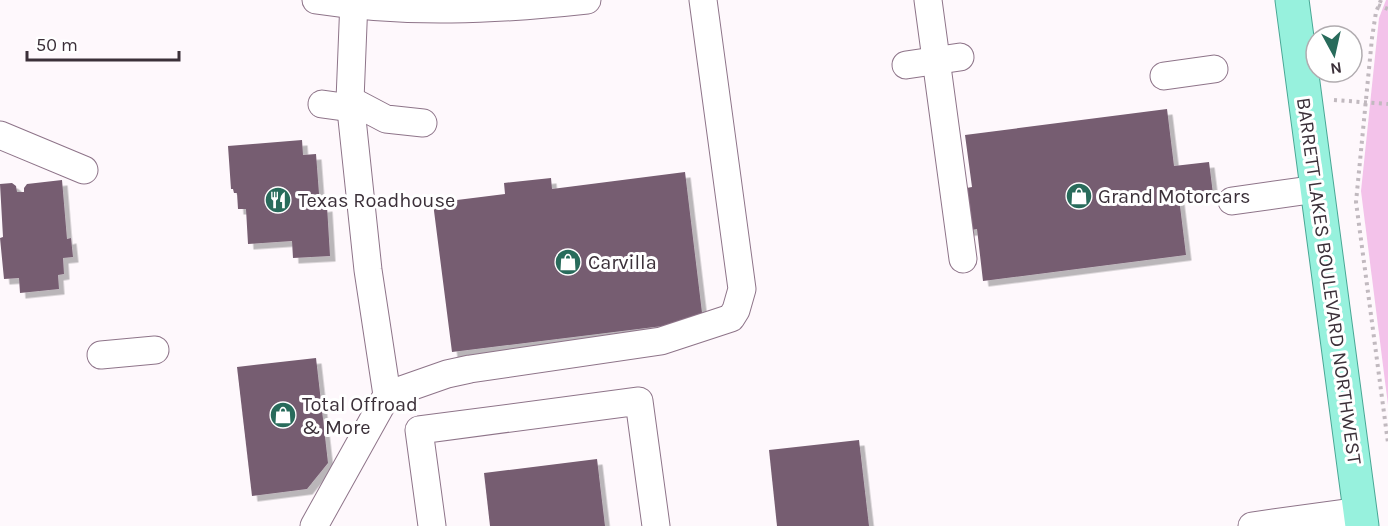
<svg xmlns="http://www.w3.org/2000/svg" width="1388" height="526" viewBox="0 0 1388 526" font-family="Karla,sans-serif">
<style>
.green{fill:#f3c2ea}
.building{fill:#765d71;filter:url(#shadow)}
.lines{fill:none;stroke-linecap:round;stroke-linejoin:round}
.minor-casing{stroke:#8e7489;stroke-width:29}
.major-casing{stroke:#49a795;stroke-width:35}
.path{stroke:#c1b9bf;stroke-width:4;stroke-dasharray:3 4.5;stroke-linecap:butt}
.minor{stroke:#fff;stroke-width:27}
.major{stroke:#97f1dd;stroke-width:33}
.labels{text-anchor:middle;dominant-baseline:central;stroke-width:6;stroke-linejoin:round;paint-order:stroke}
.poi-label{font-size:20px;fill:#3b3039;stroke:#fff;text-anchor:start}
.street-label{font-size:20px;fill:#3b3039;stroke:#fff}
</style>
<defs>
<filter id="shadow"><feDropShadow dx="5.5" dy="5.5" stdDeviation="0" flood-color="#0004"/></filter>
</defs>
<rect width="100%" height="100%" fill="#fef8fc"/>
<polygon class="green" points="1386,0 1388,0 1388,405 1361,191 1379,18"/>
<g class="building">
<polygon points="1167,109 1174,166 1209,162 1213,194 1179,198 1186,255 983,281 977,229 966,231 961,189 972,187 965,135"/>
<polygon points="302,140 303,155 316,154 320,207 327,206 330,256 293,258 292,241 248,244 246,209 238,209 237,193 234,193 233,189 231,189 228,146"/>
<polygon points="685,172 703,321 452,352 433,203 505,194 504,183 551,178 552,189"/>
<polygon points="62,180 67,239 71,238 73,257 63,258 64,274 58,275 59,289 20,293 19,278 4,279 0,238 3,237 0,184 12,183 16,186 17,192 24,192 24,188 27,184"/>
<polygon points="316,358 328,463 307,489 252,496 237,367"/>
<polygon points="859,440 869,526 777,526 769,450"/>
<polygon points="597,459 605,526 490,526 484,473"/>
</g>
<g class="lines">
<defs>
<g id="minor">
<path d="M316 0C406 14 496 10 587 0"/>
<polyline points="928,0 963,259"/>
<polyline points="906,65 960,57"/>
<polyline points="1164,76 1214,69"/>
<polyline points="350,100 386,119 423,123"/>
<polyline points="322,104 351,108"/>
<polyline points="0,135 84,170"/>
<polyline points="1232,201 1317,189"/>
<polyline points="101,355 155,350"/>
<polyline points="387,395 447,374 470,369 661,341 731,318 736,310 742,289 703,0"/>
<polyline points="314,526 387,395 368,270 350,100 354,0"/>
<polyline points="432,526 419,430 639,401 656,526"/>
<polyline points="1252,526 1360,511"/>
</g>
<polyline id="major" points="1292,0 1362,526"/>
</defs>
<use href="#minor" class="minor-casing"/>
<use href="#major" class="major-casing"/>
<g class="path">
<polyline points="1381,0 1376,12 1372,38 1356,202 1388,443"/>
<polyline points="1378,5 1388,9"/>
<polyline points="1334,100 1388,104"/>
</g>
<use href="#minor" class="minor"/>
<use href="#major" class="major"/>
</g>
<defs>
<symbol id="shop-disc" viewBox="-11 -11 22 22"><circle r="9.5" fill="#286b5b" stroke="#fff"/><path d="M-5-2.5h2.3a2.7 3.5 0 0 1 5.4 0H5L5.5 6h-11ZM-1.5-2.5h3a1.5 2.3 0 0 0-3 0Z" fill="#fff"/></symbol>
<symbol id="restaurant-disc" viewBox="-11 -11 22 22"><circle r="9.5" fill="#286b5b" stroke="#fff"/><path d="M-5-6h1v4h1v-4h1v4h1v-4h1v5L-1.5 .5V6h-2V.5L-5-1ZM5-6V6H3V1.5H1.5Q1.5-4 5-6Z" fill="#fff"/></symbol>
</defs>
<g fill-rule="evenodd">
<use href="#shop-disc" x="1064" y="181" width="30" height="30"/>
<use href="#restaurant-disc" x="263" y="185" width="30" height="30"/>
<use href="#shop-disc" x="553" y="247" width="30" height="30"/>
<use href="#shop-disc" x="268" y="400" width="30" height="30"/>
</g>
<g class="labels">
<g class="poi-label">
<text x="1098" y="196">Grand Motorcars</text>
<text x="298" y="200">Texas Roadhouse</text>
<text x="588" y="262">Carvilla</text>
<text x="302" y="404">Total Offroad<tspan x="302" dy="23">&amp; More</tspan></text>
</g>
<g class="street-label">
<text transform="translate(1329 281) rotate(82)">BARRETT LAKES BOULEVARD NORTHWEST</text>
</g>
</g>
<g transform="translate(1334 54) rotate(172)"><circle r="28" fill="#ffffff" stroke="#b1acb0" stroke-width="1.5"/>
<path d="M0-4.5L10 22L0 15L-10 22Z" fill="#286b5b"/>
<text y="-9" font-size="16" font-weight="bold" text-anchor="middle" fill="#3b3039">N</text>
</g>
<path d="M27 51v9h152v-9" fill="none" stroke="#3b3039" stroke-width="3"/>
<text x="36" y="51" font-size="18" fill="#3b3039" stroke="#ffffff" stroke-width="4.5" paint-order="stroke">50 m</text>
</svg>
